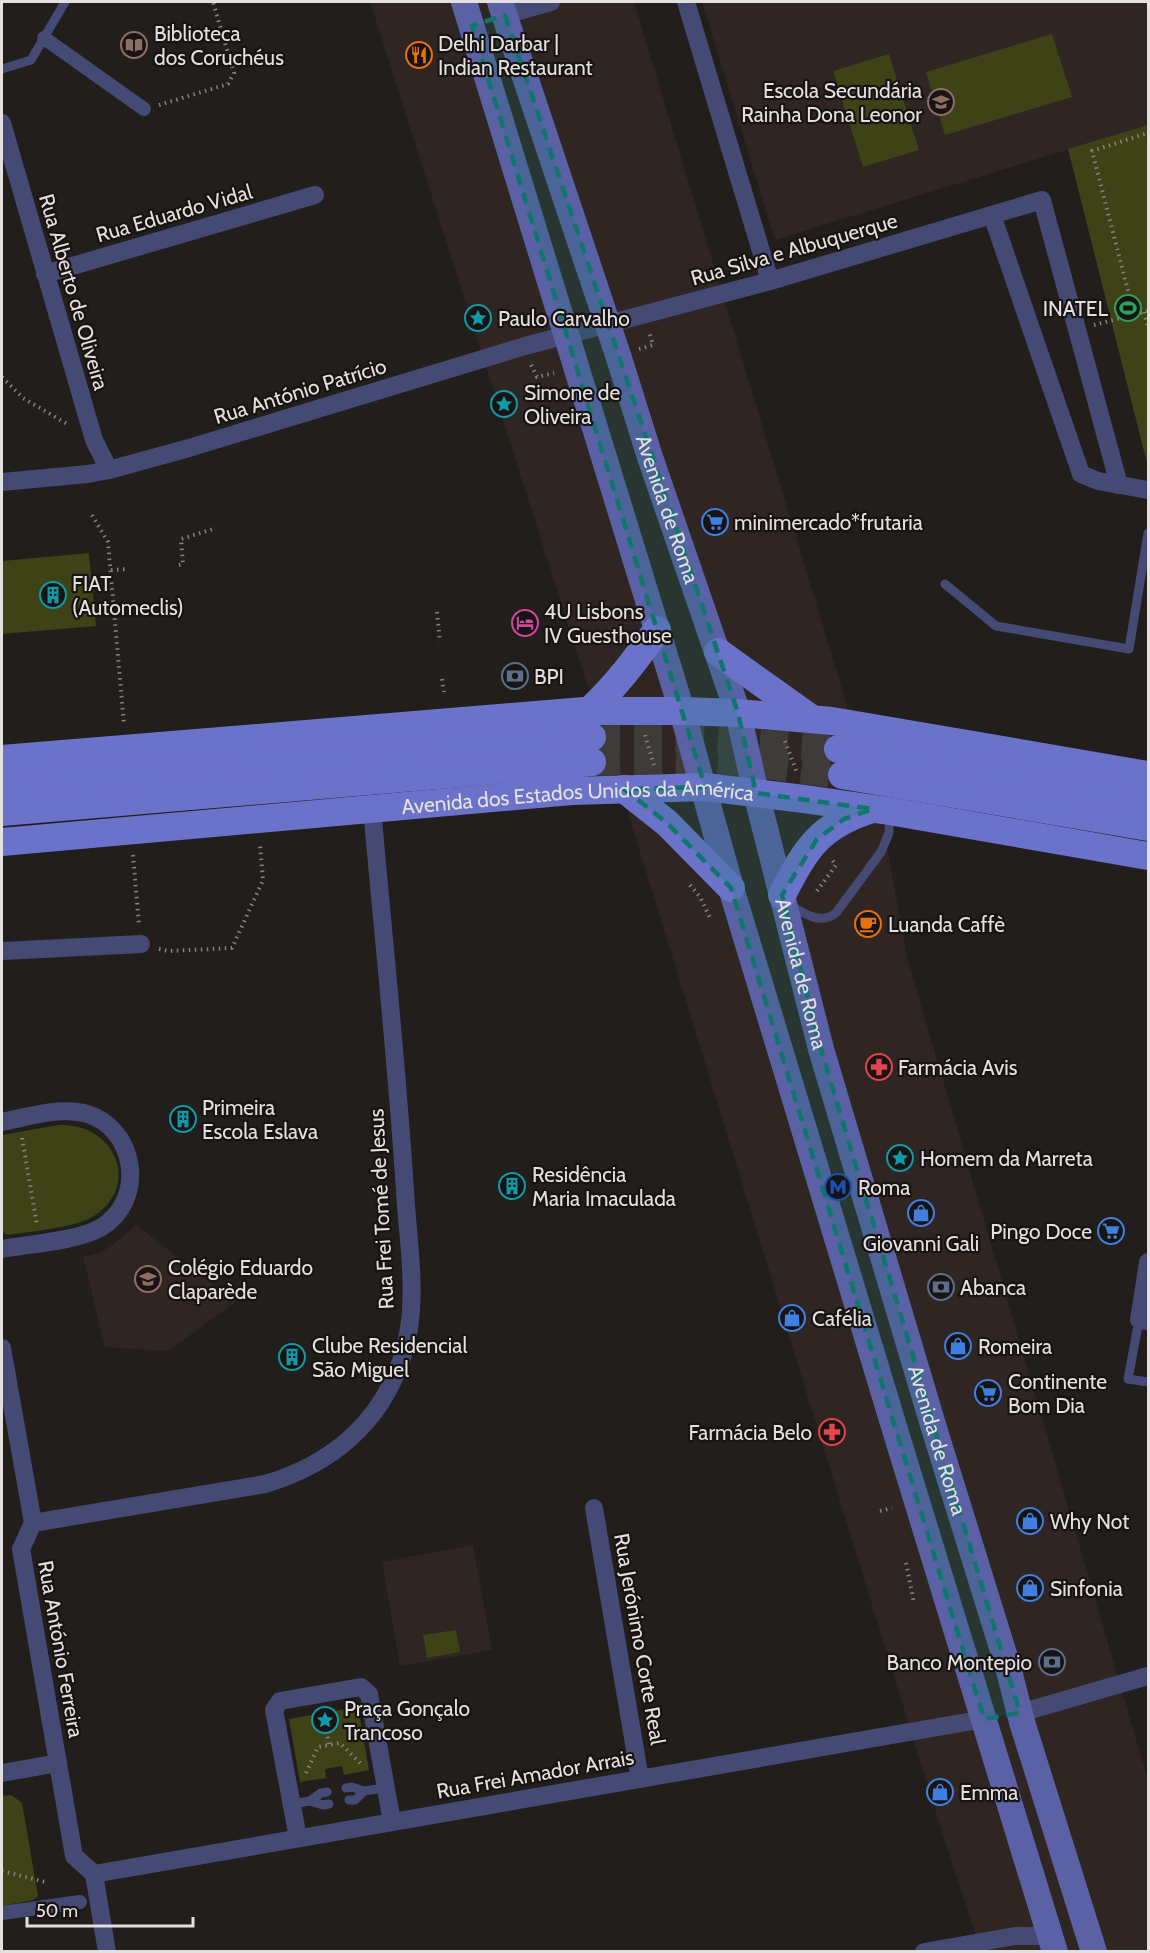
<svg xmlns="http://www.w3.org/2000/svg" width="1150" height="1953" viewBox="0 0 1150 1953" font-family="Cabin,sans-serif">
<style>
.built{fill:#2f2522}
.green{fill:#3d4316}
.lines{fill:none;stroke-linecap:round;stroke-linejoin:round}
.primary-tunnel{stroke:#3e3b39;stroke-width:28;stroke-dasharray:28 14;stroke-linecap:butt}
.path{stroke:#858280;stroke-width:4;stroke-dasharray:1.5 4.5;stroke-linecap:butt}
.service{stroke:#454a74;stroke-width:9}
.pedestrian{stroke:#454a74;stroke-width:14}
.minor{stroke:#454a74;stroke-width:18}
.secondary{stroke:#5a61a4;stroke-width:26}
.primary{stroke:#6b72c9;stroke-width:28}
.marked{fill:#0f766e;fill-opacity:0.2;stroke:#0f766e;stroke-width:4.5;stroke-dasharray:12 8;stroke-linejoin:round}
.labels{text-anchor:middle;dominant-baseline:central;stroke-width:4.5;stroke-linejoin:round;paint-order:stroke}
.poi-label{font-size:21px;fill:#e3e0df;stroke:#181413;text-anchor:start}
.street-label{font-size:21px;fill:#e3e0df;stroke:#181413}
</style>
<rect width="100%" height="100%" fill="#211e1c"/>
<g class="built">
<polygon points="370,2 511,2 512,6 528,2 634,2 883,824 907,957 1148,1780 1148,1951 981,1951 946,1845 628,813"/>
<polygon points="702,2 1148,2 1148,125 775,240"/>
<polygon points="136,1225 236,1302 168,1351 105,1347 83,1257 99,1253 113,1245"/>
<polygon points="473,1545 492,1650 400,1666 382,1562"/>
</g>
<g class="green">
<polygon points="1052,34 1072,97 945,135 926,72"/>
<polygon points="889,54 919,150 863,167 833,71"/>
<polygon points="1148,125 1148,467 1068,149"/>
<polygon points="89,553 96,626 2,634 2,561"/>
<path d="M58 1125C113 1122 141 1182 97 1214 79 1228 32 1231 8 1235L2 1232V1135Z"/>
<polygon points="456,1630 460,1652 427,1658 423,1635"/>
<polygon points="358,1707 369,1770 344,1775 342,1766 325,1769 326,1778 300,1782 289,1719"/>
<polygon points="11,1795 21,1802 23,1808 38,1896 33,1900 2,1906 2,1796"/>
</g>
<g class="lines">
<g class="primary-tunnel">
<polyline points="592,737 673,737 838,749"/>
<polyline points="592,762 672,760 774,766 842,775"/>
</g>
<g class="path">
<polyline points="159,105 228,84 234,73 213,2"/>
<polyline points="1144,312 1148,327"/>
<polyline points="1134,314 1092,151 1148,133"/>
<polyline points="1094,325 1148,311"/>
<polyline points="639,349 653,345 649,331"/>
<polyline points="531,365 537,377 554,373"/>
<polyline points="2,377 23,398 69,425"/>
<polyline points="92,515 108,542 124,725"/>
<polyline points="179,565 183,564 181,539 213,529"/>
<polyline points="111,570 129,569"/>
<polyline points="437,612 440,642"/>
<polyline points="442,679 444,692"/>
<polyline points="645,735 654,765"/>
<polyline points="785,741 797,773"/>
<polyline points="133,855 139,925"/>
<polyline points="690,885 700,897 711,920"/>
<polyline points="817,891 836,865 832,860"/>
<polyline points="159,949 169,951 232,948 263,880 260,844"/>
<polyline points="22,1138 37,1225"/>
<polyline points="880,1511 892,1508"/>
<polyline points="906,1563 914,1603"/>
<polyline points="324,1713 329,1745"/>
<polyline points="306,1773 318,1747 340,1743 362,1765"/>
<polyline points="2,1871 45,1882"/>
</g>
<g class="service">
<polyline points="2,69 31,60 65,2"/>
<polyline points="945,584 996,626 1129,649 1148,533"/>
<path d="M790 905C804 914 821 925 836 913L881 852 889 833V814"/>
<polyline points="1139,1320 1128,1379 1148,1382"/>
<polyline points="346,1788 352,1787 364,1791 386,1788"/>
<polyline points="349,1800 355,1800 364,1791"/>
<polyline points="310,1801 323,1805 329,1804"/>
<polyline points="292,1804 310,1801 321,1793 327,1792"/>
</g>
<g class="pedestrian">
<polyline points="44,38 144,109"/>
<polyline points="2,1913 80,1902"/>
</g>
<g class="minor">
<polyline points="686,2 770,281"/>
<polyline points="505,15 551,2"/>
<polyline points="2,123 94,440 109,470"/>
<polyline points="992,215 1081,474 1098,481 1148,490"/>
<polyline points="45,274 315,195"/>
<polyline points="2,482 88,474 109,470 189,448 525,346 770,281 1042,200 1119,485"/>
<polyline points="2,951 141,944"/>
<path d="M2 1122C27 1117 58 1107 84 1113 136 1126 148 1200 100 1228 77 1241 29 1244 2 1249"/>
<polyline points="1148,1262 1139,1320 1148,1321"/>
<polyline points="2,1348 33,1523 21,1549 74,1856 94,1874 107,1952"/>
<polyline points="594,1508 640,1779"/>
<path d="M33 1523 265 1484C330 1465 380 1424 402 1358 420 1305 408 1245 405 1191 397 1063 383 935 372 808"/>
<polyline points="1020,1713 1148,1676"/>
<polyline points="2,1773 58,1763"/>
<polyline points="298,1838 274,1710 280,1701 361,1687 369,1694 392,1822"/>
<polyline points="94,1874 984,1719"/>
<polyline points="924,1952 1015,1936 1050,1936"/>
</g>
<g class="secondary">
<polyline points="464,2 682,711 731,888 899,1443 1055,1952"/>
<path id="s1" d="M500 2 618 355 650 457 738 713 756 793 821 1049 934 1428 1008 1667 1022 1722 1094 1952"/>
</g>
<g class="primary">
<polyline points="718,652 809,717"/>
<path d="M590 710C616 686 636 659 657 630"/>
<polyline points="838,749 1148,802"/>
<polyline points="2,759 584,711 682,711 738,713 832,721 1148,775"/>
<polyline points="842,775 1148,827"/>
<polyline points="2,786 592,737"/>
<polyline points="624,789 667,823 731,888"/>
<polyline points="2,812 592,762"/>
<path id="s2" d="M2 842 572 791 705 787 804 799 889 811 1148 856"/>
<path d="M782 895C806 848 820 825 872 809"/>
</g>
</g>
<path class="marked" d="M505 15 738 713 756 793 873 809 844 819 817 839 782 895 821 1049 1020 1713 984 1719 731 888 667 823 624 789 705 787 472 26Z"/>
<defs>
<symbol id="library-ring" viewBox="-11 -11 22 22"><circle r="9.5" fill="#181413" stroke="#8d6e63" stroke-width="1.5"/><path d="M-6-4Q-3-5.5-.7-3.5V5Q-3 3-6 4ZM6-4Q3-5.5 .7-3.5V5Q3 3 6 4Z" fill="#8d6e63"/></symbol>
<symbol id="restaurant-ring" viewBox="-11 -11 22 22"><circle r="9.5" fill="#181413" stroke="#e8710a" stroke-width="1.5"/><path d="M-5-6h1v4h1v-4h1v4h1v-4h1v5L-1.5 .5V6h-2V.5L-5-1ZM5-6V6H3V1.5H1.5Q1.5-4 5-6Z" fill="#e8710a"/></symbol>
<symbol id="school-ring" viewBox="-11 -11 22 22"><circle r="9.5" fill="#181413" stroke="#8d6e63" stroke-width="1.5"/><path d="M0-5L7-2L0 1L-7-2ZM-4 1L0 2.5L4 1V4Q0 6-4 4Z" fill="#8d6e63"/></symbol>
<symbol id="stadium-ring" viewBox="-11 -11 22 22"><circle r="9.5" fill="#181413" stroke="#2e9e5b" stroke-width="1.5"/><path d="M0-5a6.5 5 0 1 0 0 10a6.5 5 0 1 0 0-10ZM-3.5-1.8h7v3.6h-7Z" fill="#2e9e5b"/></symbol>
<symbol id="sight-ring" viewBox="-11 -11 22 22"><circle r="9.5" fill="#181413" stroke="#0f9aa8" stroke-width="1.5"/><path d="M0-6L1.8-2.2L6-1.7L2.9 1.2L3.7 5.4L0 3.3L-3.7 5.4L-2.9 1.2L-6-1.7L-1.8-2.2Z" fill="#0f9aa8"/></symbol>
<symbol id="supermarket-ring" viewBox="-11 -11 22 22"><circle r="9.5" fill="#181413" stroke="#3f7fe0" stroke-width="1.5"/><path d="M-6-5.5h2.5l.6 2H6L4.5 2H-2.5L-4.4-4H-6ZM-1.5 3.2a1.3 1.3 0 1 0 .1 0ZM3 3.2a1.3 1.3 0 1 0 .1 0Z" fill="#3f7fe0"/></symbol>
<symbol id="building-ring" viewBox="-11 -11 22 22"><circle r="9.5" fill="#181413" stroke="#0f9aa8" stroke-width="1.5"/><path d="M-4-6H4V6H1V3H-1V6H-4ZM-2.5-4.3h1.7v1.8h-1.7ZM.8-4.3h1.7v1.8H.8ZM-2.5-1h1.7V.8h-1.7ZM.8-1h1.7V.8H.8Z" fill="#0f9aa8"/></symbol>
<symbol id="hotel-ring" viewBox="-11 -11 22 22"><circle r="9.5" fill="#181413" stroke="#d1479c" stroke-width="1.5"/><path d="M-6-4.5h1.5V1H6V5H4.5V3h-9V5H-6ZM-4 0a1.8 1.8 0 1 1 3.6 0ZM.5 0V-2.5h3Q6-2.5 6 0Z" fill="#d1479c"/></symbol>
<symbol id="bank-ring" viewBox="-11 -11 22 22"><circle r="9.5" fill="#181413" stroke="#5c6f8a" stroke-width="1.5"/><path d="M-6-4H6V4H-6ZM0-2.3a2.3 2.3 0 1 0 0 4.6a2.3 2.3 0 1 0 0-4.6Z" fill="#5c6f8a"/></symbol>
<symbol id="cafe-ring" viewBox="-11 -11 22 22"><circle r="9.5" fill="#181413" stroke="#e8710a" stroke-width="1.5"/><path d="M-5.5-4.5H6V0H3Q3 3.5 0 3.5H-2.5Q-5.5 3.5-5.5 0ZM3-3.2v2h1.7v-2ZM-6 4.5H4V6H-6Z" fill="#e8710a"/></symbol>
<symbol id="pharmacy-ring" viewBox="-11 -11 22 22"><circle r="9.5" fill="#181413" stroke="#e0444e" stroke-width="1.5"/><path d="M-2-6h4v4h4v4h-4v4h-4v-4h-4v-4h4Z" fill="#e0444e"/></symbol>
<symbol id="metro-ring" viewBox="-11 -11 22 22"><circle r="9.5" fill="#181413" stroke="#1a4fb4" stroke-width="1.5"/><path d="M-5.5 5V-5H-3L0 0L3-5H5.5V5H3V-.5L0 4L-3-.5V5Z" fill="#1a4fb4"/></symbol>
<symbol id="shop-ring" viewBox="-11 -11 22 22"><circle r="9.5" fill="#181413" stroke="#3f7fe0" stroke-width="1.5"/><path d="M-5-2.5h2.3a2.7 3.5 0 0 1 5.4 0H5L5.5 6h-11ZM-1.5-2.5h3a1.5 2.3 0 0 0-3 0Z" fill="#3f7fe0"/></symbol>
</defs>
<g fill-rule="evenodd">
<use href="#library-ring" x="119" y="30" width="30" height="30"/>
<use href="#restaurant-ring" x="404" y="40" width="30" height="30"/>
<use href="#school-ring" x="926" y="87" width="30" height="30"/>
<use href="#stadium-ring" x="1113" y="293" width="30" height="30"/>
<use href="#sight-ring" x="463" y="303" width="30" height="30"/>
<use href="#sight-ring" x="489" y="389" width="30" height="30"/>
<use href="#supermarket-ring" x="700" y="507" width="30" height="30"/>
<use href="#building-ring" x="38" y="580" width="30" height="30"/>
<use href="#hotel-ring" x="510" y="608" width="30" height="30"/>
<use href="#bank-ring" x="500" y="661" width="30" height="30"/>
<use href="#cafe-ring" x="853" y="909" width="30" height="30"/>
<use href="#pharmacy-ring" x="864" y="1052" width="30" height="30"/>
<use href="#building-ring" x="168" y="1104" width="30" height="30"/>
<use href="#sight-ring" x="885" y="1143" width="30" height="30"/>
<use href="#building-ring" x="497" y="1171" width="30" height="30"/>
<use href="#metro-ring" x="823" y="1172" width="30" height="30"/>
<use href="#shop-ring" x="906" y="1198" width="30" height="30"/>
<use href="#supermarket-ring" x="1096" y="1216" width="30" height="30"/>
<use href="#school-ring" x="133" y="1264" width="30" height="30"/>
<use href="#bank-ring" x="926" y="1272" width="30" height="30"/>
<use href="#shop-ring" x="777" y="1303" width="30" height="30"/>
<use href="#shop-ring" x="943" y="1331" width="30" height="30"/>
<use href="#building-ring" x="277" y="1342" width="30" height="30"/>
<use href="#supermarket-ring" x="973" y="1378" width="30" height="30"/>
<use href="#pharmacy-ring" x="817" y="1417" width="30" height="30"/>
<use href="#shop-ring" x="1015" y="1506" width="30" height="30"/>
<use href="#shop-ring" x="1015" y="1573" width="30" height="30"/>
<use href="#bank-ring" x="1037" y="1647" width="30" height="30"/>
<use href="#sight-ring" x="310" y="1705" width="30" height="30"/>
<use href="#shop-ring" x="925" y="1777" width="30" height="30"/>
</g>
<g class="labels">
<g class="poi-label">
<text x="154" y="33">Biblioteca<tspan x="154" dy="24">dos Coruchéus</tspan></text>
<text x="438" y="43">Delhi Darbar |<tspan x="438" dy="24">Indian Restaurant</tspan></text>
<text x="922" y="90" text-anchor="end">Escola Secundária<tspan x="922" dy="24">Rainha Dona Leonor</tspan></text>
<text x="1108" y="308" text-anchor="end">INATEL</text>
<text x="498" y="318">Paulo Carvalho</text>
<text x="524" y="392">Simone de<tspan x="524" dy="24">Oliveira</tspan></text>
<text x="734" y="522">minimercado*frutaria</text>
<text x="72" y="583">FIAT<tspan x="72" dy="24">(Automeclis)</tspan></text>
<text x="544" y="611">4U Lisbons<tspan x="544" dy="24">IV Guesthouse</tspan></text>
<text x="534" y="676">BPI</text>
<text x="888" y="924">Luanda Caffè</text>
<text x="898" y="1067">Farmácia Avis</text>
<text x="202" y="1107">Primeira<tspan x="202" dy="24">Escola Eslava</tspan></text>
<text x="920" y="1158">Homem da Marreta</text>
<text x="532" y="1174">Residência<tspan x="532" dy="24">Maria Imaculada</tspan></text>
<text x="858" y="1187">Roma</text>
<text x="1092" y="1231" text-anchor="end">Pingo Doce</text>
<text x="921" y="1243" text-anchor="middle">Giovanni Gali</text>
<text x="168" y="1267">Colégio Eduardo<tspan x="168" dy="24">Claparède</tspan></text>
<text x="960" y="1287">Abanca</text>
<text x="812" y="1318">Cafélia</text>
<text x="312" y="1345">Clube Residencial<tspan x="312" dy="24">São Miguel</tspan></text>
<text x="978" y="1346">Romeira</text>
<text x="1008" y="1381">Continente<tspan x="1008" dy="24">Bom Dia</tspan></text>
<text x="812" y="1432" text-anchor="end">Farmácia Belo</text>
<text x="1050" y="1521">Why Not</text>
<text x="1050" y="1588">Sinfonia</text>
<text x="1032" y="1662" text-anchor="end">Banco Montepio</text>
<text x="344" y="1708">Praça Gonçalo<tspan x="344" dy="24">Trancoso</tspan></text>
<text x="960" y="1792">Emma</text>
</g>
<g class="street-label">
<text transform="translate(174 213) rotate(-16)">Rua Eduardo Vidal</text>
<text transform="translate(794 249) rotate(-16)">Rua Silva e Albuquerque</text>
<text transform="translate(74 292) rotate(74)">Rua Alberto de Oliveira</text>
<text transform="translate(300 391) rotate(-17)">Rua António Patrício</text>
<text stroke="none"><textPath href="#s1" startOffset="534">Avenida de Roma</textPath></text>
<text stroke="none"><textPath href="#s2" startOffset="578">Avenida dos Estados Unidos da América</textPath></text>
<text stroke="none"><textPath href="#s1" startOffset="1018">Avenida de Roma</textPath></text>
<text transform="translate(381 1209) rotate(-93)">Rua Frei Tomé de Jesus</text>
<text stroke="none"><textPath href="#s1" startOffset="1504">Avenida de Roma</textPath></text>
<text transform="translate(640 1639) rotate(80)">Rua Jerónimo Corte Real</text>
<text transform="translate(61 1649) rotate(80)">Rua António Ferreira</text>
<text transform="translate(535 1774) rotate(-10)">Rua Frei Amador Arrais</text>
</g>
</g>
<rect width="1150" height="1953" fill="none" stroke="#e3e0df" stroke-width="6"/>
<path d="M27 1917v9h166v-9" fill="none" stroke="#e3e0df" stroke-width="3"/>
<text x="36" y="1917" font-size="18" fill="#e3e0df" stroke="#181413" stroke-width="4.5" paint-order="stroke">50 m</text>
</svg>
